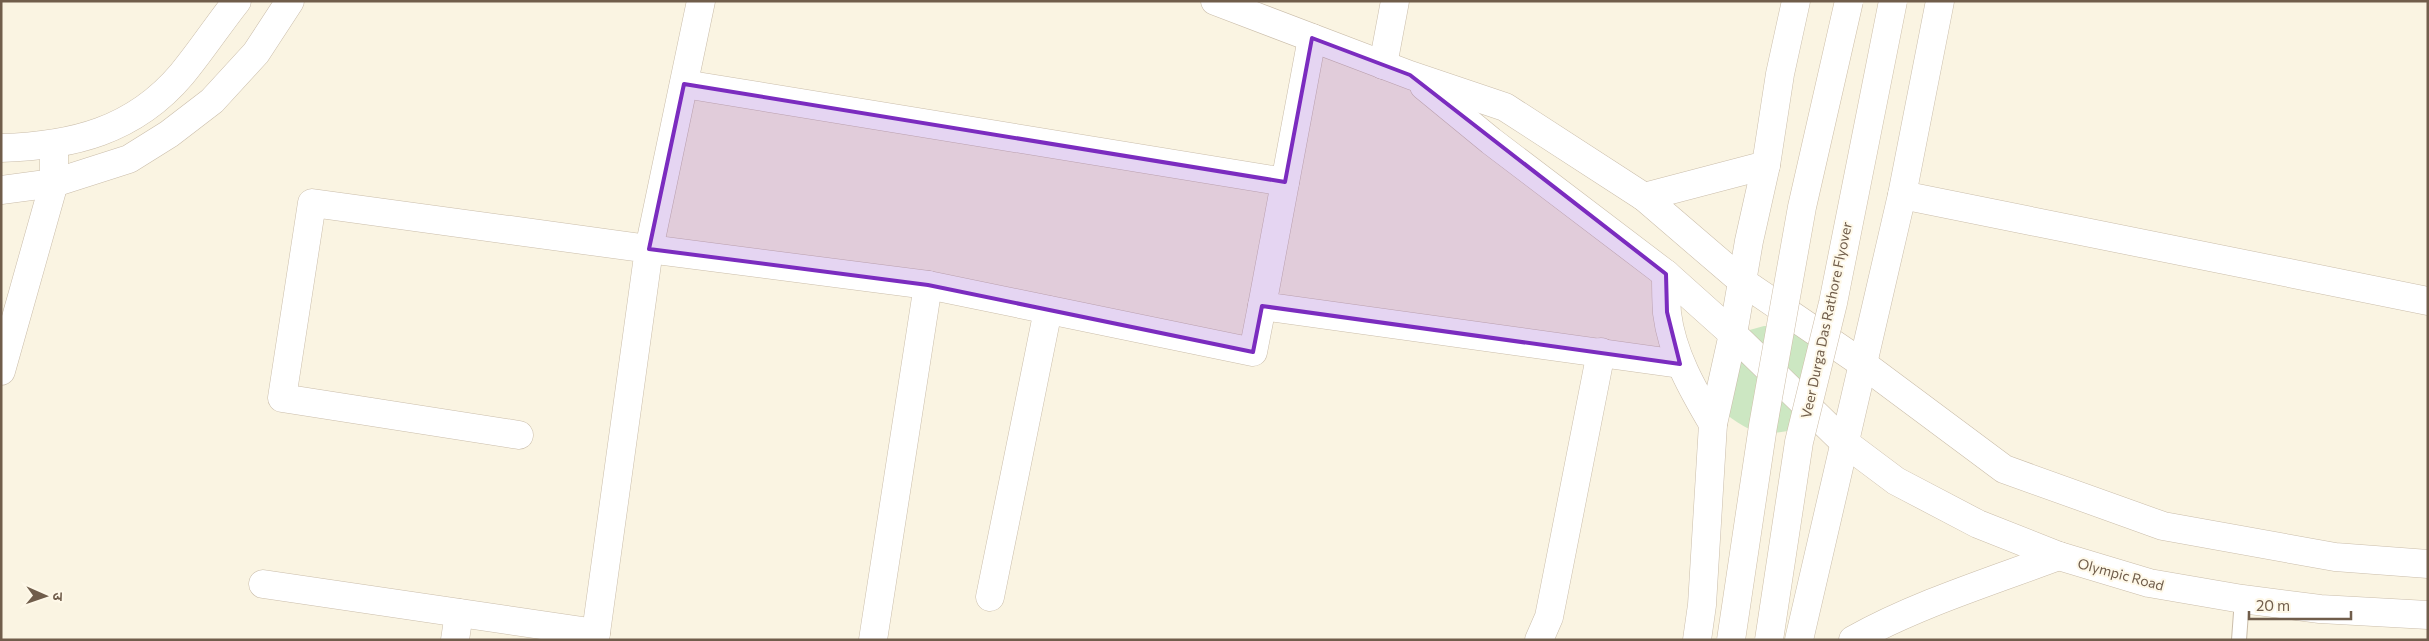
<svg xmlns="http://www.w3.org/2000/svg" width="2429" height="641" viewBox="0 0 2429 641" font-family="Commissioner,'Noto Sans Devanagari',sans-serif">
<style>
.green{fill:#cce7c2}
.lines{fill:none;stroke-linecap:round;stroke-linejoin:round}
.service-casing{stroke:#cabdaa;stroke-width:16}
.minor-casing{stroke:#cabdaa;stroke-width:29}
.tertiary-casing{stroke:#cabdaa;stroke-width:29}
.service{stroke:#fff;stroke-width:14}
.minor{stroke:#fff;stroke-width:28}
.tertiary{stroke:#fff;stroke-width:28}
.secondary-bridge-casing{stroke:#cdbea8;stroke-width:29;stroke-linecap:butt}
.secondary-bridge{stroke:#fff;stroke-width:28}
.marked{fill:#7b2cbf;fill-opacity:0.2;stroke:#7b2cbf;stroke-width:4;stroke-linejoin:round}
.labels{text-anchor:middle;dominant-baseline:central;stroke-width:4;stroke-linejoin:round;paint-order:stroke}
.street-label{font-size:14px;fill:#705d4b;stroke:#fef8e8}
</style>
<rect width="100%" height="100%" fill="#faf4e2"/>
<path class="green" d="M1764 326C1783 326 1795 332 1809 344L1788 431C1760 436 1749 432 1726 414L1746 331Z"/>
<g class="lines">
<defs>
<polyline id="service" points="2239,640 2242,599"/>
<g id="minor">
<polyline points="701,1 649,249 928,285"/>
<polyline points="1312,38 1262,306 1680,364"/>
<polyline points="1383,65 1395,1"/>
<polyline points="684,84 1285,182"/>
<polyline points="1902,195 2428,301"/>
<polyline points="1,371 54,183 54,145"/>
<polyline points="519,435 282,398 312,203 649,249 595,640"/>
<polyline points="263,584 596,633"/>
<polyline points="990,597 1048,310"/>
<polyline points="455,640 459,613"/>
<polyline points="873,640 928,285 1253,352 1262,306"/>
<polyline points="1539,640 1549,617 1601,352"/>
</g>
<g id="tertiary">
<polyline points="1215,1 1410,75 1505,107 1644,197 1743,282 1863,364 2004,469 2163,526 2335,557 2428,564"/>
<polyline points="1424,86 1491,141 1666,274 1733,334 1844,442 1896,481 1978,524 2059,556 2149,583 2242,599 2320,609 2428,615"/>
<path d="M1 148C72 146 134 131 182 74 201 51 218 25 237 1"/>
<polyline points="1,190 54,183 129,159 169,134 212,101 256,53 290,1"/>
<polyline points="1644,197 1766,165"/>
<path d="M1666 274C1666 287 1666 300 1667 313 1672 354 1693 390 1713 424"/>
<polyline points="1697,640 1702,605 1713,424 1733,334 1749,241 1766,165 1780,74 1796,1"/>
<polyline points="1799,640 1902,195 1940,1"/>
<path d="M1853 640C1915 605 1992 581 2059 556"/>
</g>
</defs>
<use href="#service" class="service-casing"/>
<use href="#minor" class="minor-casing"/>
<use href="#tertiary" class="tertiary-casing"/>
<use href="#service" class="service"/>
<use href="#minor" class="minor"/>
<use href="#tertiary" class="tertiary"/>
<defs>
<g id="secondary-bridge">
<polyline points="1731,640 1763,426 1802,207 1849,1"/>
<polyline points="1769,640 1799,442 1833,303 1893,1"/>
</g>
</defs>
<use href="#secondary-bridge" class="secondary-bridge-casing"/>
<use href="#secondary-bridge" class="secondary-bridge"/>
</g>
<path class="marked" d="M1312 38 1410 75 1666 274 1667 312 1680 364 1262 306 1253 352 928 285 649 249 684 84 1285 182Z"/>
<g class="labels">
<g class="street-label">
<text transform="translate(1826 320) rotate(-78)">Veer Durga Das Rathore Flyover</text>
<text transform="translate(2121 574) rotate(15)">Olympic Road</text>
</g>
</g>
<rect width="2429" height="641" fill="none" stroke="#705d4b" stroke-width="5"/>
<g transform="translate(45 596) rotate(92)" stroke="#fef8e8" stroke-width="4" paint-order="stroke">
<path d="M0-4L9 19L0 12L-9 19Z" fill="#705d4b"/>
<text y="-8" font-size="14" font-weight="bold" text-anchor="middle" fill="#705d4b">उ</text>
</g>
<path d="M2249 611v8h102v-8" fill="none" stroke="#705d4b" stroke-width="2.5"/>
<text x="2256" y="611" font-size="15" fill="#705d4b" stroke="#fef8e8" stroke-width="4" paint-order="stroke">20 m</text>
</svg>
